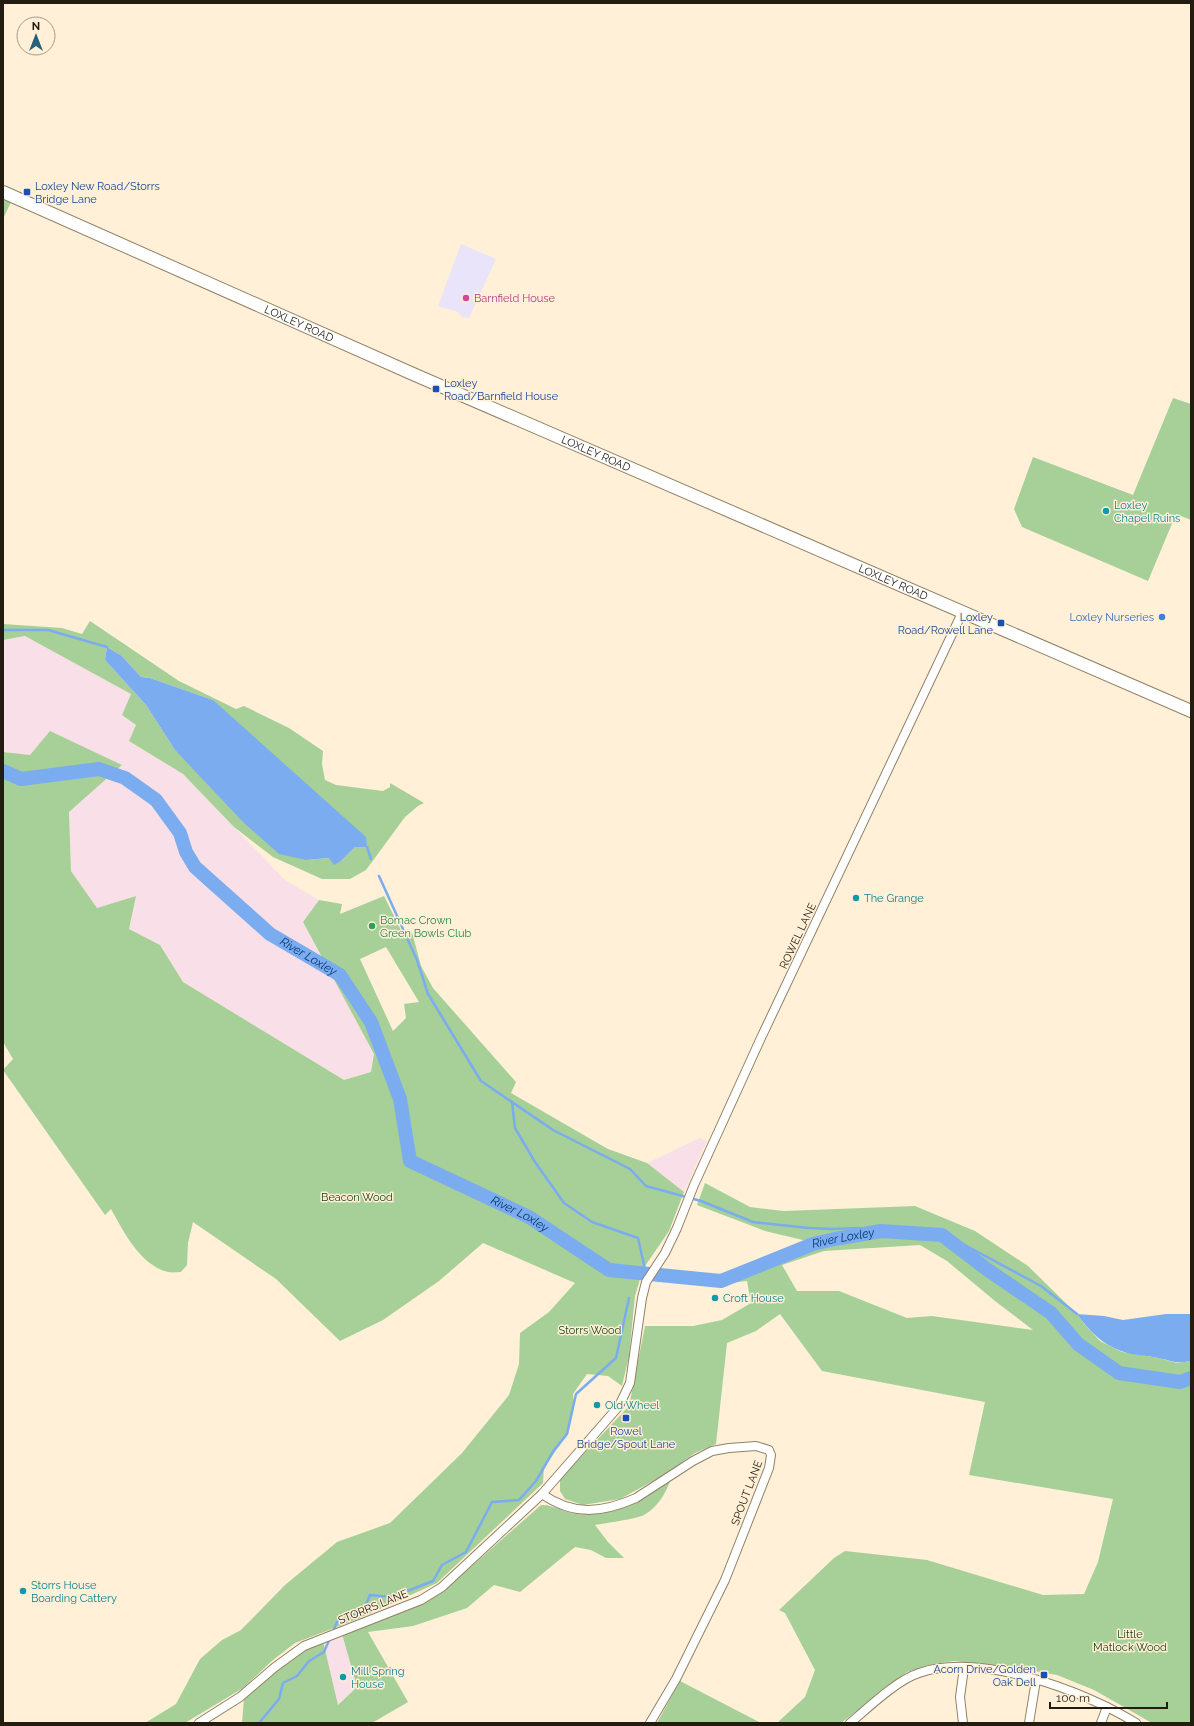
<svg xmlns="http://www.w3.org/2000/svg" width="1194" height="1726" viewBox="0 0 1194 1726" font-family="Raleway,sans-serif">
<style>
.commercial{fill:#e9e4fa}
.industrial{fill:#f9e0e8}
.green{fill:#a6d097;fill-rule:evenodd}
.water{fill:#7bacef}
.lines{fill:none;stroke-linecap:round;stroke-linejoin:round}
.stream{stroke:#7bacef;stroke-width:2.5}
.river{stroke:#7bacef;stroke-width:14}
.street-casing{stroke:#928165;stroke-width:10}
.secondary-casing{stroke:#928165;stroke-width:14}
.street{stroke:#fff;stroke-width:8}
.secondary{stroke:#fff;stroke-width:12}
.transit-dot{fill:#1a4fb4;stroke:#fff0d7;stroke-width:1.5}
.hotel-dot{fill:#d1479c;stroke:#fff0d7;stroke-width:1.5}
.culture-dot{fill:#0f9aa8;stroke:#fff0d7;stroke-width:1.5}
.shop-dot{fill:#3f7fe0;stroke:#fff0d7;stroke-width:1.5}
.leisure-dot{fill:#2e9e5b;stroke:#fff0d7;stroke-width:1.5}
.labels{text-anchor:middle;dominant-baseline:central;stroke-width:3;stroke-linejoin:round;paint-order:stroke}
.transit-label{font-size:11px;fill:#164399;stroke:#fff0d7;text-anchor:start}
.hotel-label{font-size:11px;fill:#b23c85;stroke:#fff0d7;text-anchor:start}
.street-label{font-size:11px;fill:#231c11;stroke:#fff0d7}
.culture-label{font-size:11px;fill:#0d838f;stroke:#fff0d7;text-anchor:start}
.shop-label{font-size:11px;fill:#366cbe;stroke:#fff0d7;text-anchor:end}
.leisure-label{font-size:11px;fill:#27864d;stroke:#fff0d7;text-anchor:start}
.park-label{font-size:11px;fill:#1a3b0b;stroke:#fff0d7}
.water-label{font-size:12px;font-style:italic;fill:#043771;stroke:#fff0d7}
</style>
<rect width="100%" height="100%" fill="#fff0d7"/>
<polygon class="commercial" points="461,244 496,259 469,318 462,317 458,312 438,306"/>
<g class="industrial">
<polygon points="25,636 132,694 122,715 136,725 129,741 183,774 285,880 319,900 303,922 374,1054 371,1072 344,1080 183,982 160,945 129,929 136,896 97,908 71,871 69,812 121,765 3,752 3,640"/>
<polygon points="700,1138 707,1141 684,1192 647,1163"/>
<polygon points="342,1634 357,1687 338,1705 323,1641"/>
</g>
<g class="green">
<polygon points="3,200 11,202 3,219"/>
<polygon points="1173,398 1191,404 1191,520 1176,514 1148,581 1022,527 1014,509 1033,457 1133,495"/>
<path d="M90 621 179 681 236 709 244 706 289 728 323 751 322 764 325 780 336 785 383 791 390 787V783L424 803 418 806 405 817 366 870 350 879H322L273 857 234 827 183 774 129 741 136 725 122 715 131 694 25 636 3 640V624L62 628 82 634ZM107 647 122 656 141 677 150 678 213 700 355 847 341 861 329 858 306 860 175 750 146 705 105 660Z"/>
<path d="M50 731 122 765 69 812 71 871 97 908 136 896 129 929 160 945 183 982 344 1080 371 1072 374 1054 303 922 319 900 342 904 340 914 384 896 405 938 412 932 421 966 433 988 516 1082 511 1093 608 1149 647 1163 684 1192 669 1231 643 1269 635 1296 629 1356 622 1386 608 1376 587 1374 573 1394 574 1407 568 1434 544 1467 543 1483 437 1583 360 1618 295 1643 273 1660 243 1688 185 1723H145L176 1704 200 1659 222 1640 241 1630 285 1585 337 1542 390 1523 462 1453 509 1395 519 1364 520 1333 549 1312 575 1283 483 1243 439 1281 383 1320 340 1341 276 1279 193 1222 188 1243 187 1265 181 1272C177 1272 172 1273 168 1272 140 1265 124 1232 111 1209L105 1215 3 1070 13 1059 3 1042V752L30 755ZM386 947 419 1002 404 1004 406 1018 393 1031 360 959Z"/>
<path d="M705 1183 750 1207 784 1211 915 1206 975 1231 1028 1266 1077 1314 1085 1325 1100 1341 1122 1352 1159 1358 1177 1363 1191 1361V1723H1152L1094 1690 1057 1675 1004 1666 954 1661 933 1664 907 1672 841 1723H777L805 1697 815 1670 785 1613 779 1610 834 1558 845 1551 927 1560 1043 1595 1084 1594 1098 1562 1113 1499 969 1475 985 1402 822 1371 780 1314 756 1331 727 1343 716 1444 695 1453 664 1475 620 1499 583 1505 565 1499 560 1491V1479L629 1406 645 1326H693L722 1320 751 1303 747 1281 730 1283 657 1282 662 1269 722 1275 807 1241 765 1231 697 1205ZM920 1245 947 1261 995 1301 1033 1330 932 1316 907 1318 839 1291H797L782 1265 824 1251Z"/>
<path d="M671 1478C667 1492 657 1508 644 1515 636 1519 606 1523 595 1525L608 1542 624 1558H606L591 1550 575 1547 520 1592 494 1585 467 1608 413 1626 368 1632 408 1702 372 1723H242L244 1698C268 1677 293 1653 323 1641L338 1705 357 1687 342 1634 366 1626 440 1594 541 1505C551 1504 564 1512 576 1514 588 1515 616 1512 627 1506 643 1499 657 1488 671 1478Z"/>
<polygon points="680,1681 761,1723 657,1723"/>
</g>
<g class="water">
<polygon points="107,647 122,656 141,677 150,678 213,700 366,837 367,847 355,847 341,861 334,865 329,858 306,860 279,854 244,823 175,750 146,705 105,660"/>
<path d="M1077 1314 1104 1316 1123 1320 1166 1314H1191V1361C1174 1364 1174 1361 1158 1358 1146 1355 1133 1356 1121 1351 1102 1344 1089 1331 1077 1314Z"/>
</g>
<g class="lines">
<g class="stream">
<polyline points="3,630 48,630 107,647"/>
<polyline points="367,847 371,859"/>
<polyline points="379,876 417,960 428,994 481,1081 553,1130 630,1169 646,1186 701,1201 753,1222 809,1228 831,1229 858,1228 881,1231"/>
<polyline points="512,1102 515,1128 535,1162 564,1203 592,1222 638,1238 646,1274"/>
<polyline points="954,1244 961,1243 1041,1286 1077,1314"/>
<polyline points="333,1632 337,1622 349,1618 363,1611 370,1595 392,1597 433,1581 442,1565 466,1552 492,1502 519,1500 536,1481 554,1450 567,1434 576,1394 616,1358 629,1298"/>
<polyline points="259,1723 279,1699 283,1683 297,1676 309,1661 324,1652 330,1638"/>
</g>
<path class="river" id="s1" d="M3 771 21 779 99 769 125 778 156 800 180 833 186 852 195 867 270 934 340 975 371 1022 400 1099 410 1161 529 1217 609 1270 721 1281 813 1244 835 1239 881 1231 942 1235 988 1270 1051 1313 1078 1344 1119 1373 1180 1382 1191 1378"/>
<defs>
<g id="street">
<path d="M542 1494C573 1516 602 1513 636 1498L693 1461 712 1451 729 1448 756 1446 769 1450 771 1455 769 1468 725 1580 676 1679 650 1723"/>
<polyline points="199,1723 240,1697 275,1667 304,1646 421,1600 442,1587 542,1494 619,1406 630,1383 642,1298 646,1282 665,1253 677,1228 694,1185 760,1040 962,613"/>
<path d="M850 1723C868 1708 897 1680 919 1673 980 1652 1083 1690 1136 1723"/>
<polyline points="963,1723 960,1697 964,1668"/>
<polyline points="1029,1723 1036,1680"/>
<polyline points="1101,1723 1107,1707"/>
</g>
<g id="secondary">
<path id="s2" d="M3 192 413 374 1191 711"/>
</g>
</defs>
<use href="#street" class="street-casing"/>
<use href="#secondary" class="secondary-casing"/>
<use href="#street" class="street"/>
<use href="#secondary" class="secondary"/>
</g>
<g class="transit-dot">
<rect x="23" y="188" width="8" height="8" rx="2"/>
<rect x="432" y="385" width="8" height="8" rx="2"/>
<rect x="997" y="619" width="8" height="8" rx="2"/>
<rect x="622" y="1414" width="8" height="8" rx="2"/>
<rect x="1040" y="1671" width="8" height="8" rx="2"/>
</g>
<circle class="hotel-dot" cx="466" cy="298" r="4"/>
<g class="culture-dot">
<circle cx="1106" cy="511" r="4"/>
<circle cx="856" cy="898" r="4"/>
<circle cx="715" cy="1298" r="4"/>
<circle cx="597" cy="1405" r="4"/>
<circle cx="23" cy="1591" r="4"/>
<circle cx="343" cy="1677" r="4"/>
</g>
<circle class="shop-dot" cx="1162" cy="617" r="4"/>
<circle class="leisure-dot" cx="372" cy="926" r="4"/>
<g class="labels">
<g class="transit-label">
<text x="35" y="186">Loxley New Road/Storrs<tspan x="35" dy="13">Bridge Lane</tspan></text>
<text x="444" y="383">Loxley<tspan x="444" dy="13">Road/Barnfield House</tspan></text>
<text x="993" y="617" text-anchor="end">Loxley<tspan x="993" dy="13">Road/Rowell Lane</tspan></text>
<text x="626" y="1431" text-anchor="middle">Rowel<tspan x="626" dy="13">Bridge/Spout Lane</tspan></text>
<text x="1036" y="1669" text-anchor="end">Acorn Drive/Golden<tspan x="1036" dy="13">Oak Dell</tspan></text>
</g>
<g class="hotel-label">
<text x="474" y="298">Barnfield House</text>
</g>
<g class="street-label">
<text stroke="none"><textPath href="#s2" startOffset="324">LOXLEY ROAD</textPath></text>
<text stroke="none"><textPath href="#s2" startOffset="648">LOXLEY ROAD</textPath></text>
<text stroke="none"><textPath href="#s2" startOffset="972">LOXLEY ROAD</textPath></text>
<text transform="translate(798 936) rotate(-65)">ROWEL LANE</text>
<text transform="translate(747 1493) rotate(-69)">SPOUT LANE</text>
<text transform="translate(373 1607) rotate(-22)">STORRS LANE</text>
</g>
<g class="culture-label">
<text x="1114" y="505">Loxley<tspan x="1114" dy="13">Chapel Ruins</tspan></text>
<text x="864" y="898">The Grange</text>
<text x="723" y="1298">Croft House</text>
<text x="605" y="1405">Old Wheel</text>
<text x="31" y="1585">Storrs House<tspan x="31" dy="13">Boarding Cattery</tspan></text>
<text x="351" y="1671">Mill Spring<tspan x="351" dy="13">House</tspan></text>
</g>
<g class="shop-label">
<text x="1154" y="617">Loxley Nurseries</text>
</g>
<g class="leisure-label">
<text x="380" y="920">Bomac Crown<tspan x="380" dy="13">Green Bowls Club</tspan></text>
</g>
<g class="park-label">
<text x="357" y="1197">Beacon Wood</text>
<text x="590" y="1330">Storrs Wood</text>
<text x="1130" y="1634">Little<tspan x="1130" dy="13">Matlock Wood</tspan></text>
</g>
<g class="water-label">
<text stroke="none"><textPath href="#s1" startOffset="387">River Loxley</textPath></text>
<text stroke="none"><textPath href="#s1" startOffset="747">River Loxley</textPath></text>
<text stroke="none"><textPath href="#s1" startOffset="1095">River Loxley</textPath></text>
</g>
</g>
<rect width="1194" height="1726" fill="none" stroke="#231c11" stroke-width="8"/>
<g transform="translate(36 36)"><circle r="19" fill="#fff0d7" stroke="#a79b88"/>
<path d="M0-3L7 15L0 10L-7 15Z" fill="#27607a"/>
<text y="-6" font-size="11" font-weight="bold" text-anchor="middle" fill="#231c11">N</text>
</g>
<path d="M1050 1702v6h117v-6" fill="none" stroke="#231c11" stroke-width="2"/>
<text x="1056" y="1702" font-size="12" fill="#231c11" stroke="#fff0d7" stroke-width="3" paint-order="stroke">100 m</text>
</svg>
